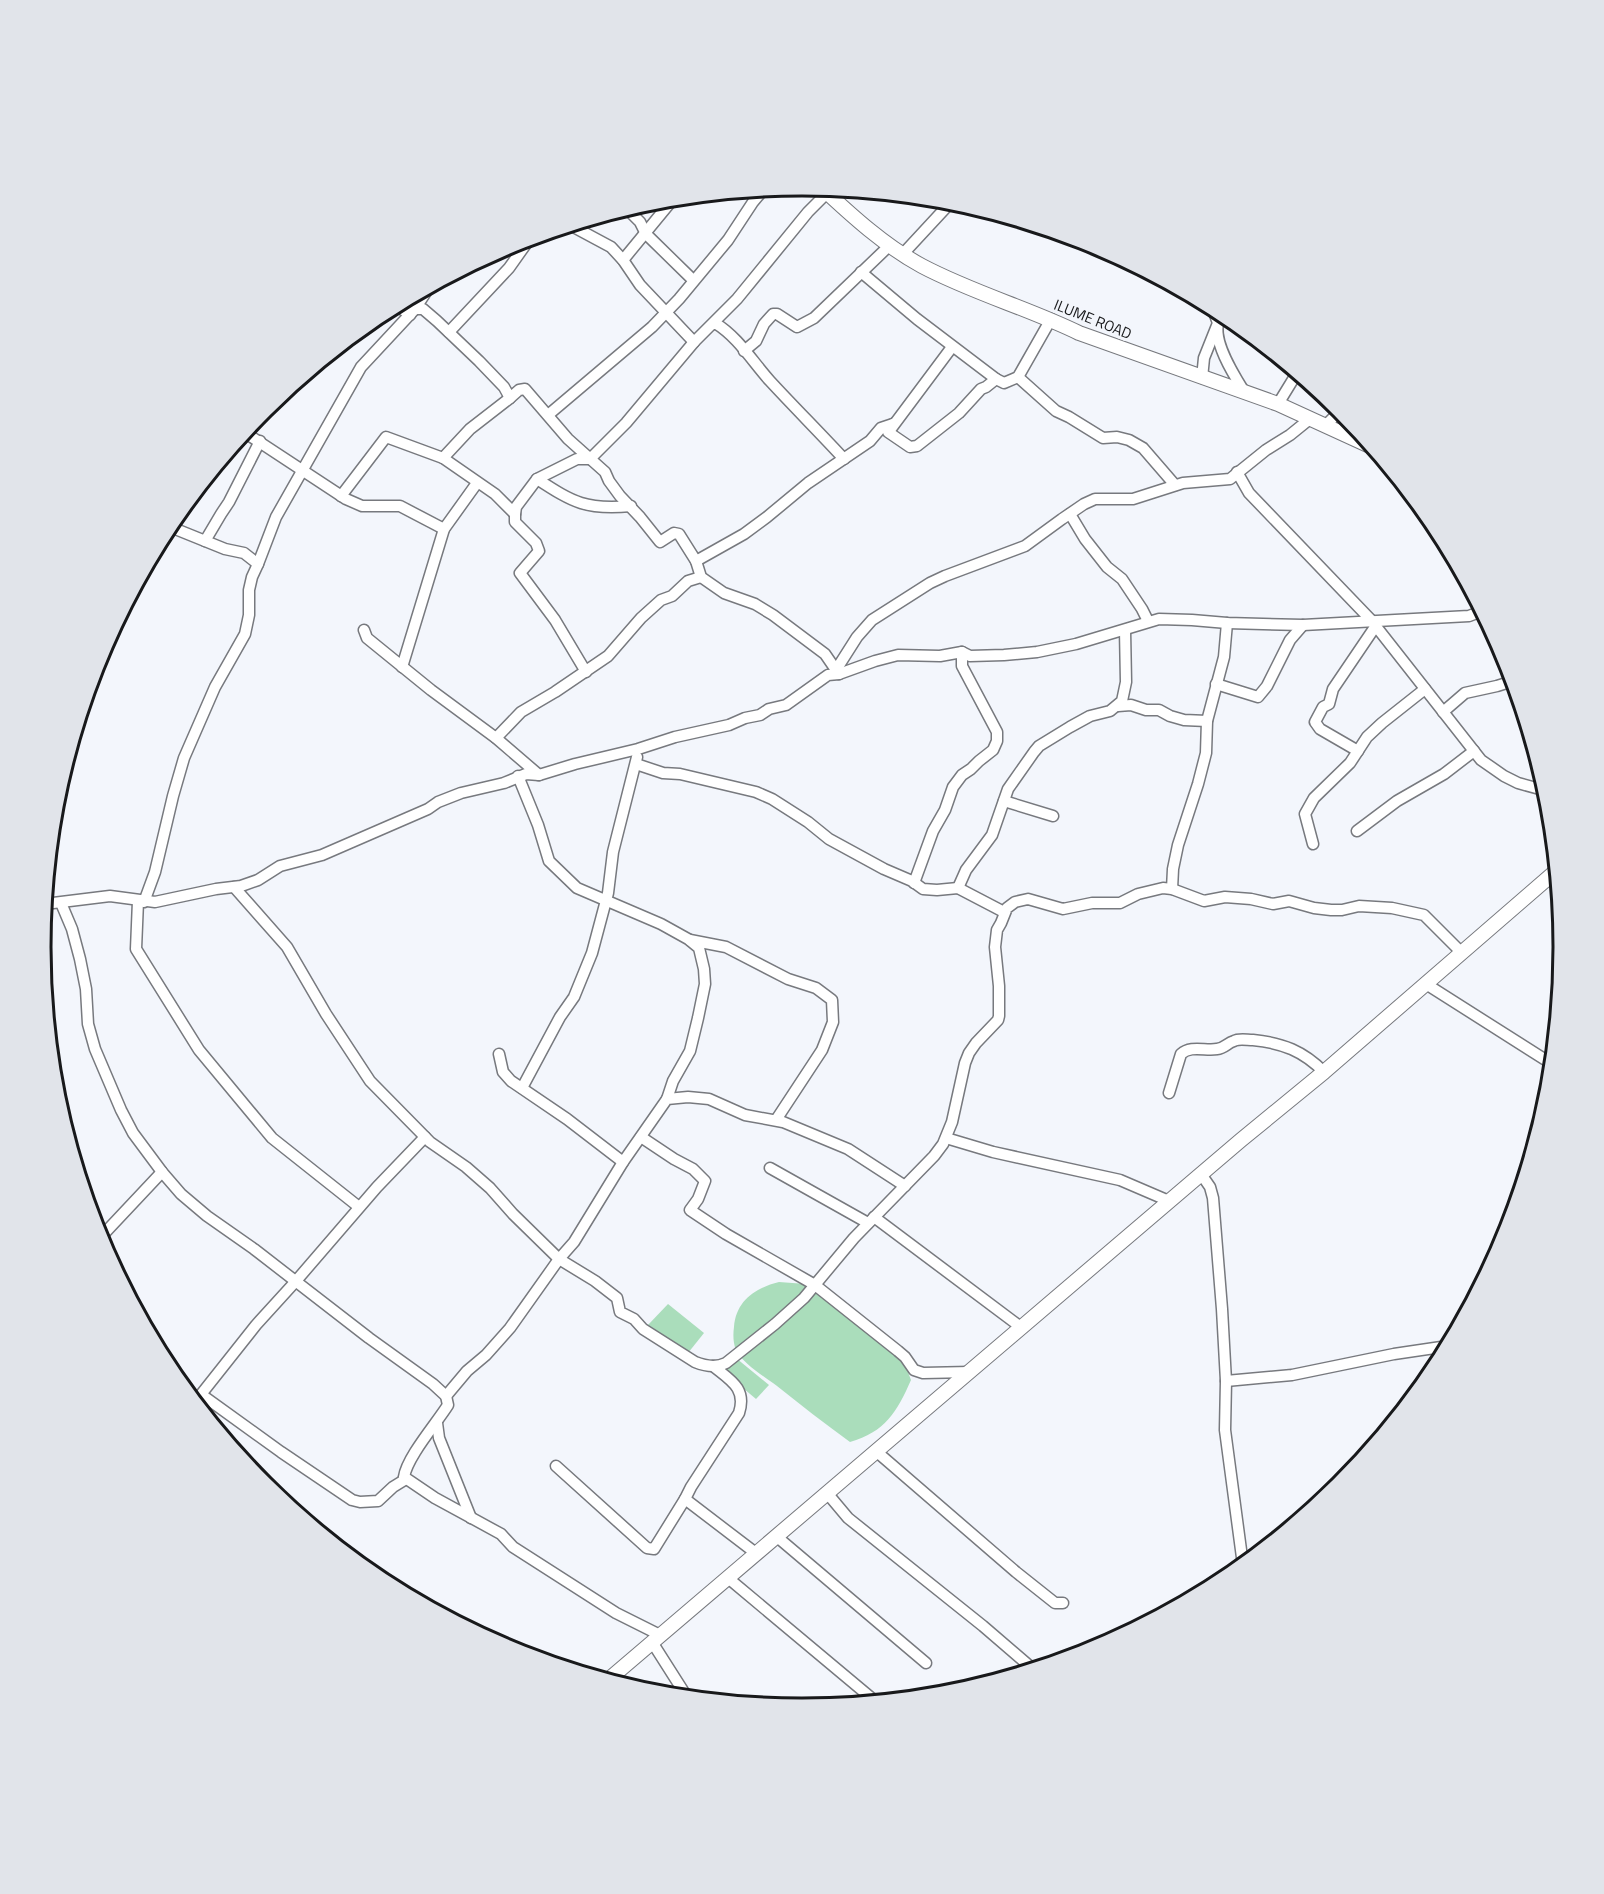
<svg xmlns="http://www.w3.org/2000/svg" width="1604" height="1894" viewBox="0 0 1604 1894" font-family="'Titillium Web',sans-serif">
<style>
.garden{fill:#adb}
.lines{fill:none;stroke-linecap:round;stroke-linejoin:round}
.minor-casing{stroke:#77797e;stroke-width:13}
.tertiary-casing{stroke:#77797e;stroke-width:16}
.minor{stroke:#fff;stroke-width:10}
.tertiary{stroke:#fff;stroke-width:14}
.labels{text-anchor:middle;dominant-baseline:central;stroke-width:6;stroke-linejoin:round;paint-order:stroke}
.street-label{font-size:15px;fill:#18191b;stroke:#f3f6fc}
.rim{fill:none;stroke:#18191b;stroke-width:3}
</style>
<rect width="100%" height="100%" fill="#f3f6fc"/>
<g class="garden">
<path d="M779 1282 806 1284 900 1358 906 1367 911 1380C897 1412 885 1432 850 1442 825 1424 801 1405 777 1386 765 1377 742 1363 736 1350 733 1343 733 1334 734 1327 736 1301 755 1288 779 1282Z"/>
<polygon points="668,1304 704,1333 688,1353 648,1325"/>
<polygon points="736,1358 769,1385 756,1399 724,1372"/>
</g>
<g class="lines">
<defs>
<g id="minor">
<polyline points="626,208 640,222 646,234 693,280"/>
<polyline points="570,225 611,247 623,260 640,285 694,342"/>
<polyline points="902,255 952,201"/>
<polyline points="623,260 674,198"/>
<polyline points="861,272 917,319 996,379"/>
<polyline points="396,305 410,315"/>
<polyline points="415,309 423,309 437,321 479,361 504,387 510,398 519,390 525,389 568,439 605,472 609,481 620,496 640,517 660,542 674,533 679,534 696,561 701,577 724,593 755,604 773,615 825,654 836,670"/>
<path d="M1224 313C1222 316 1220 318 1219 321 1211 340 1235 377 1245 393"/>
<path d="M713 324 715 323C738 337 752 361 770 381 794 407 820 433 844 459"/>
<polyline points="449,332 509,268 531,237"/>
<polyline points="744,351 756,341 764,324 773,314 777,314 797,327 814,318 889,246"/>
<polyline points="1018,377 1056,411 1069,417 1103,438 1117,437 1129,440 1143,448 1175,485"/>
<polyline points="1202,378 1204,358 1218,323 1212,307"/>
<polyline points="1278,404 1297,373"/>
<polyline points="548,415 652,327 679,299 728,240 753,202 764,189"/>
<polyline points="893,424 888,432 910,447 917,446 959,413 981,389 986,387 996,379 1004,383 1018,377 1051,319"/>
<polyline points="1326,425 1341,410"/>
<polyline points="890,430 952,347"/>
<polyline points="244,432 346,499 362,506 400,506 444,529"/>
<polyline points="443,458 470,429 510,398"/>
<polyline points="1237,472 1249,493 1371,620 1481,760 1504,776 1518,783 1547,791"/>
<path d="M537 479C574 503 586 510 631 506"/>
<polyline points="341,496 386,437 443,458 495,494 515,514 516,507 537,479 577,459 590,459 626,423 694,342 737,299 808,212 827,193"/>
<polyline points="515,514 515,522 536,543 539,551 520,573 555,620 586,672"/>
<polyline points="1070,514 1085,539 1107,567 1122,579 1142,609 1148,621"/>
<polyline points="168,526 225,549 244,553 258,564"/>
<polyline points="205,541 221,514 229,502 260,441"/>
<polyline points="696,561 744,534 767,517 808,483 870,441 881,428 893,424"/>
<polyline points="364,630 367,638 431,690 496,738 539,775"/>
<polyline points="402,667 444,529 477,483"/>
<polyline points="93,674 103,646"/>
<polyline points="839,674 836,670 857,637 872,620 930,583 945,576 1025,546 1062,519 1084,504 1095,499 1133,499 1183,483 1230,479 1266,450 1290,435 1311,418"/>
<polyline points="1216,684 1258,697 1267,686 1290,640 1303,625"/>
<polyline points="1118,706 1131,705 1146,710 1159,710 1170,716 1184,720 1207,721"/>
<polyline points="1443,712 1465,693 1497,686 1513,681"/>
<polyline points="496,738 521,712 555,692 608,656 641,618 661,600 672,596 688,581 701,577"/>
<polyline points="1358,751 1320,729 1315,722 1323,707 1329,704 1333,689 1375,627"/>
<polyline points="636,764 663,773 680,774 756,792 772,799 808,822 829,839 884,869 912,881 923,889 937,890 958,888 1004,912"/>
<polyline points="518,776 538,825 549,861 577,888 661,924 688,939 699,948 704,969 705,984 698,1018 690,1051 673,1081 667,1099"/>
<polyline points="1004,801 1053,816"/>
<polyline points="1357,831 1397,801 1444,774 1474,751"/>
<polyline points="1313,844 1305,814 1314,798 1350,763 1367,737 1382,723 1425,689"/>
<polyline points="914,883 933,831 945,810 953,787 962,775 971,769 979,761 993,750 997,741 997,732 962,666 962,652"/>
<path d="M234 887 287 947 326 1014 370 1081 430 1142 466 1167 490 1188 513 1214 559 1259 595 1281 617 1298 620 1312 634 1319 643 1329 695 1362C705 1366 716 1368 726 1363L775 1324 804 1298 854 1238 934 1156 943 1144 952 1122 965 1063 969 1053 976 1043 998 1020 999 1016V986L995 947 997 930 1001 923 1007 908 1015 902 1028 899 1063 909 1092 903H1120L1138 894 1163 888 1172 889 1204 901 1225 897 1251 899 1273 904 1289 901 1314 908 1331 910H1342L1359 906 1392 908 1424 915 1462 953"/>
<polyline points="958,888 966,870 992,835 1008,789 1034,752 1039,746 1070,727 1090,716 1110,711 1122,701 1126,682 1125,630"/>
<polyline points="1172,889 1173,869 1178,845 1198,784 1206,753 1207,721 1224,657 1227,623"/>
<polyline points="138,901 136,949 199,1050 272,1138 359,1207"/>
<polyline points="144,902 155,872 173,796 184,758 215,687 245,634 249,615 249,590 252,577 258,564 276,517 361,367 415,309 430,286"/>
<path d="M61 903 72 929 80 959 86 989 88 1024 95 1049 121 1110 133 1133 162 1172 181 1194 207 1216 254 1249 369 1338 433 1384 446 1396 448 1405C436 1424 407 1457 404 1477L435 1498 501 1534 513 1547 616 1613 660 1635"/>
<polyline points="45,904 110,896 155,902 216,889 241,886 258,880 280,866 322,855 428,809 438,802 461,793 504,783 526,774 539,775 575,764 638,749 675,737 729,725 745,718 760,715 769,709 786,705 828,675 839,674 875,661 898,655 940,656 962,652 970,656 1004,655 1037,652 1076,644 1159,619 1192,620 1227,623 1303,625 1469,616 1482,611"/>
<polyline points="690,940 726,947 788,979 816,988 832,1000 833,1022 822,1050 776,1120"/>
<polyline points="1426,984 1552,1064"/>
<polyline points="499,1054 503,1072 511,1081 567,1119 623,1162"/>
<polyline points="522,1088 560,1017 574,997 592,953 608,893 613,852 637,757"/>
<path d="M1169 1093 1181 1054C1191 1045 1205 1051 1217 1049 1225 1048 1227 1043 1234 1041 1239 1038 1247 1040 1253 1040 1283 1043 1303 1051 1324 1072"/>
<polyline points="641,1137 674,1159 693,1169 705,1181 698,1199 690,1210 726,1234 815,1285 898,1351 905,1357 914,1370 923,1373 970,1372"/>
<polyline points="946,1138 993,1152 1120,1180 1169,1201"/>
<polyline points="770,1168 868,1223"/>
<polyline points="1201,1174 1210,1187 1213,1198 1222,1309 1226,1381 1225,1430 1243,1565"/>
<polyline points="874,1217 1022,1328"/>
<polyline points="99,1239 162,1172"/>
<polyline points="1226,1381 1292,1375 1394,1354 1448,1346"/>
<polyline points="202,1395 281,1452 352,1500 360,1502 378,1501 393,1487 406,1479"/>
<polyline points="446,1396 467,1371 486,1355 510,1328 559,1259 574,1242 623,1162 667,1099 688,1097 709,1099 745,1115 783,1122 848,1149 905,1186"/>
<polyline points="195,1402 256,1325 296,1281 377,1187 425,1137"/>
<polyline points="437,1423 439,1438 471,1518"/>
<polyline points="877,1452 1016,1572 1055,1603 1063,1603"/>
<path d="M556 1466 647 1548 654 1549 685 1499 691 1487 739 1413C747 1388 730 1380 713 1366"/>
<polyline points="827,1493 848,1518 983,1626 1033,1669"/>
<polyline points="685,1499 757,1554"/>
<polyline points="776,1536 926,1663"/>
<polyline points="728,1578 875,1701"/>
<polyline points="652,1642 687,1697"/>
</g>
<g id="tertiary">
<path d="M821 187C852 216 885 246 922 266 973 293 1028 308 1079 333L1278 404 1372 447"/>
<polyline points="608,1680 1241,1140 1324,1072 1556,871"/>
</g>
</defs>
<use href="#minor" class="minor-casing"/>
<use href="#tertiary" class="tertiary-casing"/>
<use href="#minor" class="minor"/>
<use href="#tertiary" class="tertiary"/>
</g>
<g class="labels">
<g class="street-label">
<text transform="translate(1093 319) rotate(22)">ILUME ROAD</text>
</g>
</g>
<path d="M0 0H1604V1894H0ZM51 947a751 751 0 1 1 1502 0a751 751 0 1 1-1502 0Z" fill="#e1e4ea" fill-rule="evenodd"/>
<path class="rim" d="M51 947a751 751 0 1 1 1502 0a751 751 0 1 1-1502 0Z"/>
</svg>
